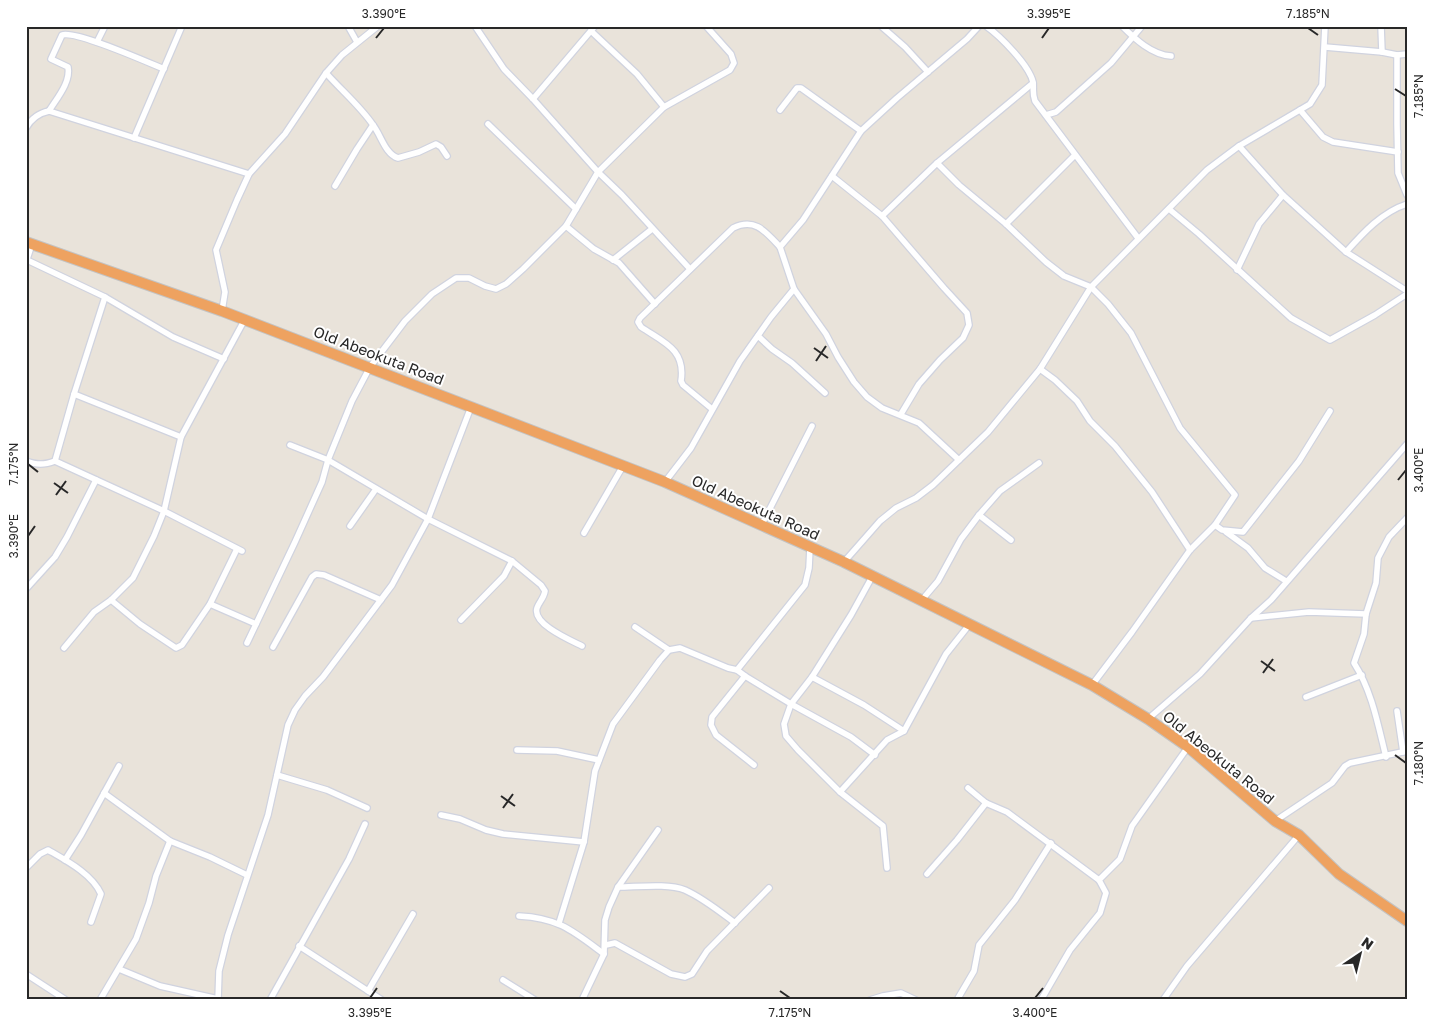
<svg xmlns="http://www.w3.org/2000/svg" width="1433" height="1026" viewBox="0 0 1433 1026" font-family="'Golos Text',sans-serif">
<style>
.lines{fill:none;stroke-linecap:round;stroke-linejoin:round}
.street-casing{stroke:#d0d3df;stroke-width:8}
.highway-casing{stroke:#c3c3c3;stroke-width:12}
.street{stroke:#fff;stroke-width:5.5}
.highway{stroke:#eea260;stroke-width:10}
.ticks{fill:none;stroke:#282828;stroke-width:2}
.labels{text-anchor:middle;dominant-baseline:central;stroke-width:4;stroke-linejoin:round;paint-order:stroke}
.street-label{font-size:15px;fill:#282828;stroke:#fff}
.neatline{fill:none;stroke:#282828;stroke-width:2}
.ticks-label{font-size:12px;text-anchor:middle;fill:#282828}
</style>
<rect width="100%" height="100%" fill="#e9e3da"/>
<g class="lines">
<defs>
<g id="street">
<polyline points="348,26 357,42"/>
<polyline points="475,26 504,69 533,99 598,172 622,195 690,269"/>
<polyline points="881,26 905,47 928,72"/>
<path d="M986 26C1000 36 1029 65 1033 82 1034 89 1032 93 1035 101L1138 238"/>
<path d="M1122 26C1135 39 1152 55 1171 56"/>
<polyline points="1381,26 1382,52"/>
<polyline points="591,31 637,74 664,107"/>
<polyline points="97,42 105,26"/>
<polyline points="1325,47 1382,52 1397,55 1407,54"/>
<polyline points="1397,55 1397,124 1398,173 1407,195"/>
<path d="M326 73C341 90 361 107 373 125 381 135 385 154 398 158L419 152 436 144 441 147 447 156"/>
<polyline points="533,99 595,26"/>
<polyline points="780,110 797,88 801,88 861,131"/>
<polyline points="1300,110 1323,137 1333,142 1398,152"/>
<path d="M49 111C57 98 71 82 68 67L51 59 62 35C75 30 147 62 164 69"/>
<polyline points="1046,115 1056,112 1111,63 1142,26"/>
<polyline points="488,124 576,209"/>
<path d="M26 128C31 119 39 113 49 111L249 174"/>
<polyline points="134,138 182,26"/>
<polyline points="1239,146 1283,195 1346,252 1407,291"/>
<polyline points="937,163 959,185 1006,224 1046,262 1064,276 1091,287 1108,304 1131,333 1180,428 1235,495 1215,525"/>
<polyline points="832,176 882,216 944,288 967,313 969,325 963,338 940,360 919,384 901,414"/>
<polyline points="335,186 357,149 373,125"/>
<polyline points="1169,209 1199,234 1291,318 1330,340 1375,315 1407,294"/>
<polyline points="882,216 937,163 1033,83"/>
<polyline points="1006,224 1075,155"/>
<polyline points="566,226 594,249 619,263 655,304"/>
<path d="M1346 252C1363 233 1382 212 1407 204"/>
<polyline points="27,260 105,297 173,337 224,359"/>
<polyline points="613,260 652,229"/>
<polyline points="26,262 32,244"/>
<polyline points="1237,270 1259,224 1283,195"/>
<polyline points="222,311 225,292 216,250 237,200 249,174 285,134 326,73 342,55 378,26"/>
<polyline points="758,336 772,349 792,363 825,393"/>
<polyline points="1040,369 1055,380 1077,401 1090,421 1115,446 1152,492 1190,550"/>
<polyline points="74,394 181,437"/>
<path d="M712 409 683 385 681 381C686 349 663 342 641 327L638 322 640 318 733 228C755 217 766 232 780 247"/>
<path d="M290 445 328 460 428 519 512 561 541 585 545 591C544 598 539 602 537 608 532 624 570 640 582 646"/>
<polyline points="959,460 919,423 882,408 867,397 854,382 838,357 826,334 794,289 780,247 803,220 861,131 897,98 967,39 979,26"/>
<path d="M26 461C37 465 44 465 55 461L164 511 242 551"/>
<polyline points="55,461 74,394 105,297"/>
<polyline points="665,482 691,448 740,361 771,317 794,289"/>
<polyline points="979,515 1011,540"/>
<polyline points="350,526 376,489"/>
<polyline points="761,526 812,426"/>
<polyline points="1226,532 1248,548 1265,568 1286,581"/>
<polyline points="584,533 623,466"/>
<polyline points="844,562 880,521 896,508 916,498 933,485 988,432 1040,369 1091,287 1207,170 1239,146 1310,104 1322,85 1325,26"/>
<polyline points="872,577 851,615 812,677 791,704 784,724 786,736 798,750 840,792 883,826 887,868"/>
<polyline points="26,589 55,557 67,537 96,480"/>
<polyline points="111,600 140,624 176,648 182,645 210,604 237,549"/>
<polyline points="921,601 938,581 961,539 979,515 1000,491 1039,463"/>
<polyline points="210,604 256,624"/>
<polyline points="1251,618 1309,612 1366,614"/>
<polyline points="461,620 504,576 512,561"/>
<polyline points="635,627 669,650"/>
<polyline points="247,643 295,542 322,482 328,460 352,401 370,367 405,321 432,294 456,278 469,278 485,286 496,289 506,284 523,269 566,226 598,172 664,107 730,70 734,63 731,54 706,26"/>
<polyline points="273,647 312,577 316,574 324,575 381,600"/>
<polyline points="64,648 94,612 111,600 133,578 154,536 164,511 181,437 245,319"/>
<polyline points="737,670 805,585 809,568 810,548"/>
<polyline points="745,676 712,717 711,725 716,735 754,765"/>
<polyline points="812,677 864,705 904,731"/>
<polyline points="1092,685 1132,632 1190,550 1215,525 1222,530 1243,532 1299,461 1330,411"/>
<polyline points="1306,697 1362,675"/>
<polyline points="1397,711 1403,752"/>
<polyline points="1148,719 1200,674 1251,618 1271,600 1407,444"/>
<polyline points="517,750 557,751 599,760"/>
<path d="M1386 757C1378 725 1372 691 1354 663L1364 634 1366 614 1376 583 1378 558 1389 537 1407 518"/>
<polyline points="277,775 327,790 367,808"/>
<polyline points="968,788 986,803 1007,812 1099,880"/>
<polyline points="840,792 887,740 904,731 946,654 969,625"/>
<polyline points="104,793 170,841 210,857 247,875"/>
<polyline points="441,815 460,819 486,830 503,834 584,842"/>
<polyline points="1275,821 1332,783 1345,766 1350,763 1407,751"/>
<polyline points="65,860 81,835 119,766"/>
<path d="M26 868 40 854 48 850C67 861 92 874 101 894L91 922"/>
<polyline points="927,874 957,840 986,803"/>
<path d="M618 887C637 887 668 883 685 890 703 898 719 911 735 923"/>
<path d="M519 916C559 918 573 931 604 954"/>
<polyline points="559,923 584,842 595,771 613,724 660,660 669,650 680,648 728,668 737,670 745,676 791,704 851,737 875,755"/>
<polyline points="606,945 615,943 671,974 685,977 692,974 707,951 769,888"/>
<polyline points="299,946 382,1000"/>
<polyline points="119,969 160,986 218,999"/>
<polyline points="26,974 66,1000"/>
<polyline points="503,980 535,1000"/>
<polyline points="368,991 413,914"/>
<polyline points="100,1000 136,939 149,903 156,876 170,841"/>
<polyline points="218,1000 219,971 228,935 268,815 288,725 295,710 305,696 323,677 392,585 428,519 471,407"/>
<polyline points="270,1000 349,859 365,824"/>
<polyline points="582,1000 604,954 605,920 609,907 618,887 658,830"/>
<polyline points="870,1000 883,996 901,993 916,1000"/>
<polyline points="957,1000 974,971 979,945 1015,900 1051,843"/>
<polyline points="1041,1000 1070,950 1100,913 1106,893 1099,880 1120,859 1132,826 1188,747"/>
<polyline points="1163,1000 1187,966 1299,835"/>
</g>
<polyline id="highway" points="26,242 222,311 665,482 844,562 1092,685 1148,719 1188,747 1275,821 1299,835 1339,874 1407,921"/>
</defs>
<use href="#street" class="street-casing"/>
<use href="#highway" class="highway-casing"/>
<use href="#street" class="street"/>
<use href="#highway" class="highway"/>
</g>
<path class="ticks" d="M1308 28 1318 35M376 38 384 28M1042 38 1049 28M1395 89 1406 96M814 348 828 358M816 361 826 346M28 464 38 472M1398 480 1406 470M54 483 68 493M56 495 66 481M28 536 35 526M1261 661 1275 671M1263 673 1273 659M1395 755 1406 763M501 796 515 806M503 808 513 794M780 991 790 998M370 998 377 988M1035 998 1043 988"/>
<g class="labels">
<g class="street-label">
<text transform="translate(379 355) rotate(21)">Old Abeokuta Road</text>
<text transform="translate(756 507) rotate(24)">Old Abeokuta Road</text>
<text transform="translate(1219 757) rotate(39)">Old Abeokuta Road</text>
</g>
</g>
<rect width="1433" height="1026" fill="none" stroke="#ffffff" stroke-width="55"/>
<g transform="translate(1360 954) rotate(35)" stroke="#ffffff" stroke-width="4" paint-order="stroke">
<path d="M0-4L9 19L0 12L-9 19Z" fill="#282828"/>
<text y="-8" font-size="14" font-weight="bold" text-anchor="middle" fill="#282828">N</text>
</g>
<rect x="28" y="28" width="1378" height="970" class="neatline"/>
<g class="ticks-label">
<text x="384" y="18">3.390°E</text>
<text x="1049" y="18">3.395°E</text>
<text x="1308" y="18">7.185°N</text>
<text transform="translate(1419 96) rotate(-90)" y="4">7.185°N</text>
<text transform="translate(14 464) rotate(-90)" y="4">7.175°N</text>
<text transform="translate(1419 470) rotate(-90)" y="4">3.400°E</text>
<text transform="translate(14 536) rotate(-90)" y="4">3.390°E</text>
<text transform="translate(1419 763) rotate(-90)" y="4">7.180°N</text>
<text x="370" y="1017">3.395°E</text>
<text x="790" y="1017">7.175°N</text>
<text x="1035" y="1017">3.400°E</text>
</g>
</svg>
